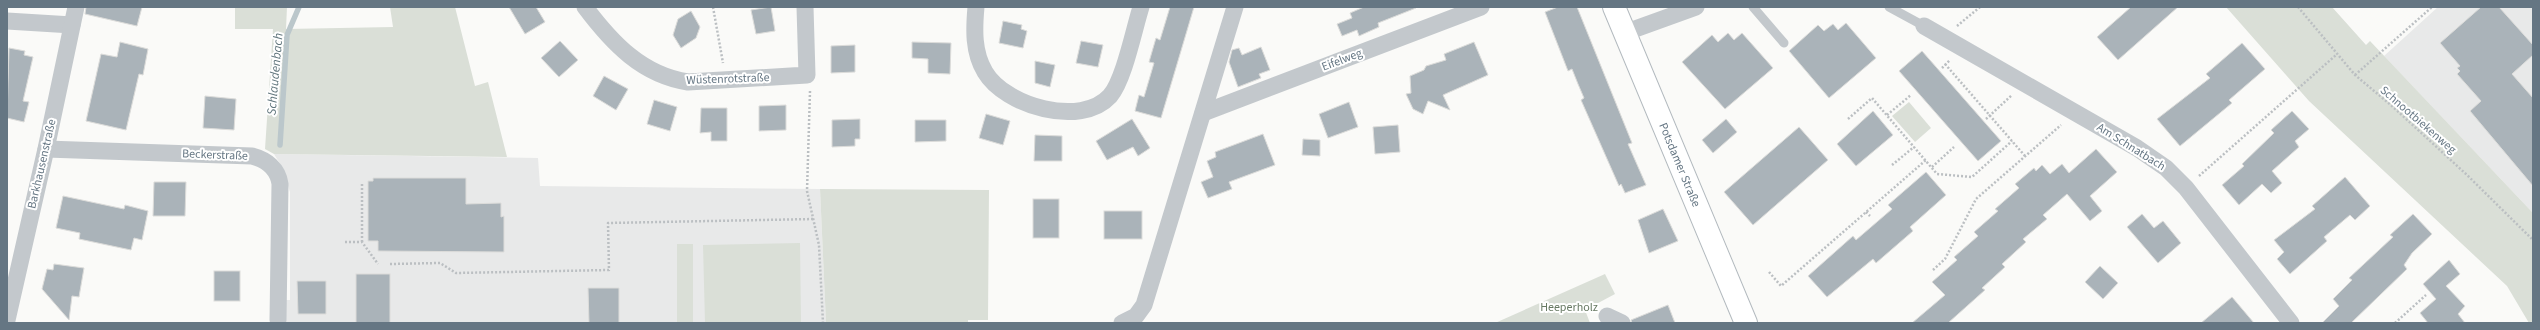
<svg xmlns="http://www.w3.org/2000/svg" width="2540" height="330" viewBox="0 0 2540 330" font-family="'Source Sans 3',sans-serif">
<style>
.built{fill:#e8e9e9}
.green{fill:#dadfd7}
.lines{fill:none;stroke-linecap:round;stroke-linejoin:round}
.stream{stroke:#bbc7cb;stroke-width:5.5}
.building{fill:#aab3b9;stroke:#dcdcda}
.secondary-casing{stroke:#b3babf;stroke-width:24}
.path{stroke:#bbbfc2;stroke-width:2.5;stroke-dasharray:2 2;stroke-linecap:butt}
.lane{stroke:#c3c8cc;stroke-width:9}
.street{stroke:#c3c8cc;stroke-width:17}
.secondary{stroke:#fff;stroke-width:22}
.labels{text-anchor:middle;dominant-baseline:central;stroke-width:4;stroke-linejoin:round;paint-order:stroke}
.street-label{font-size:12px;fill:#657683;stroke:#fff}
.park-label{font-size:12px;fill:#687a64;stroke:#fff}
.water-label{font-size:13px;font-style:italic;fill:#60757c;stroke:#fff}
</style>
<rect width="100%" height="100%" fill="#fafaf8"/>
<g class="built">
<polygon points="2438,7 2533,7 2533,213 2384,56"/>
<polygon points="274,154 538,158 540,186 820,189 826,323 284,323 285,300 290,300 290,192 282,167"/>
</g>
<g class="green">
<polygon points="235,7 287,7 286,29 393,27 390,7 455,7 475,86 488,82 507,157 274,154 265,149 273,29 235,29"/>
<polygon points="2226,7 2332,7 2366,45 2370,41 2533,213 2533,323 2529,323 2507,286 2309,101"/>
<polygon points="1909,102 1931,128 1915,142 1892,116"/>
<polygon points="820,189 989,190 988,320 968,320 968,323 826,323"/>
<polygon points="800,243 801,323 705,323 703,245"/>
<rect x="677" y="244" width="16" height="79"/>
<polygon points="1605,274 1615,294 1585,310 1590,323 1495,323"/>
</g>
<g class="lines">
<polyline class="stream" points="280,145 287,35 299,7"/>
</g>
<g class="building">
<polygon points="86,7 142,7 137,26 85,14"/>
<polygon points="509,7 536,7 545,22 525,34"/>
<polygon points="771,7 775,31 756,34 751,10"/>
<polygon points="1170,7 1194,7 1161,118 1135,111 1139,95 1144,97 1154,63 1149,62 1156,38 1160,40"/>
<polygon points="1364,7 1416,7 1416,8 1378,23 1379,27 1359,36 1357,30 1342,36 1337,24 1352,18 1350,13"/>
<polygon points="1558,7 1577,7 1632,143 1628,144 1646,185 1625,193 1621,184 1619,186 1581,100 1584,98 1578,84 1572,69 1568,71 1545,12"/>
<polygon points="2131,7 2178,7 2118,60 2097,37"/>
<polygon points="2481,7 2499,7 2533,45 2533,55 2512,74 2533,98 2533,186 2470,111 2481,101 2457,74 2460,71 2457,68 2460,66 2440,43"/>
<polygon points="691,11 700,27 696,38 681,48 673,35 678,19"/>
<polygon points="1003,21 1022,25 1021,29 1027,31 1023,48 999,43"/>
<polygon points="1846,23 1876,58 1829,98 1789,51 1818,25 1824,31 1833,24 1838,30"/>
<polygon points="1728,33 1734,40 1742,33 1773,68 1725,109 1682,62 1712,35 1718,42"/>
<polygon points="560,41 578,60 559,77 541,58"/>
<polygon points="1081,41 1103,45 1098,67 1076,63"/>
<polygon points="120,42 148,49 143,75 139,74 126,130 86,121 101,54 117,57"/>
<polygon points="912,42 951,43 950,74 928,73 928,59 912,58"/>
<polygon points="1474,42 1488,75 1443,95 1450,110 1428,101 1423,114 1413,109 1406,94 1411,93 1410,76 1424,70 1426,66 1446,60 1444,54"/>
<polygon points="2242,43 2265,69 2229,100 2232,103 2180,146 2157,119 2210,78 2206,74"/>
<polygon points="855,45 855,72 831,73 831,46"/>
<polygon points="1261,47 1270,70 1259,74 1261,78 1238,87 1229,62 1232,50 1239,48 1242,55"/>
<polygon points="9,48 25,51 24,55 33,57 23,101 29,102 24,122 7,118"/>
<polygon points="1922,51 2001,141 1978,161 1899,71"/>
<polygon points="1035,61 1055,65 1050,87 1035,83"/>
<polygon points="604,76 628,89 616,110 593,96"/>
<polygon points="205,96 236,99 234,130 203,128"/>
<polygon points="654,100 677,107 670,131 647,124"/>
<polygon points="1349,102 1358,127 1328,138 1319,114"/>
<polygon points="786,105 786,130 759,131 759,106"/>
<polygon points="701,108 727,108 727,141 711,141 711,132 700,133"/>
<polygon points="1873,111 1893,135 1856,166 1837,144"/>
<polygon points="2292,111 2309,129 2295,141 2299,147 2272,171 2282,183 2271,193 2262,184 2239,205 2222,185 2244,166 2242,164 2274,133 2271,130"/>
<polygon points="986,114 1010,121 1003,145 979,138"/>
<polygon points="860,119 860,139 855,139 855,146 832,147 832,120"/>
<polygon points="1132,119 1150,148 1138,156 1133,147 1107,160 1096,141"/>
<polygon points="1726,119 1737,132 1713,153 1702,140"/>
<polygon points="915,120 946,120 946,141 915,142"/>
<polygon points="1398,125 1400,152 1375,154 1373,127"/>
<polygon points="1799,127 1828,160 1753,225 1724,192"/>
<polygon points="1263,134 1275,165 1229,182 1232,189 1208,198 1201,182 1213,177 1207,161 1216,157 1215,152"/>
<polygon points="1035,135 1062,136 1062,161 1034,161"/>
<polygon points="1303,139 1320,140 1320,156 1302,155"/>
<polygon points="2096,149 2117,172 2090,196 2102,211 2090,221 2067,194 2043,215 2047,219 2023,239 2026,242 2002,264 2005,267 1982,288 1985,290 1948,323 1912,323 1945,295 1932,282 1957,260 1954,257 1978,236 1974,232 1998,211 1995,209 2019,188 2015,184 2034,168 2036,171 2042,165 2050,174 2062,164 2069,173"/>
<polygon points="1926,172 1946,195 1910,227 1913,231 1876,263 1873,259 1827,297 1808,276 1853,236 1856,240 1892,209 1888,205"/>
<polygon points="2345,177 2370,206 2355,220 2350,215 2324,237 2327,241 2290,274 2277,259 2284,252 2274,240 2315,209 2312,206"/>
<polygon points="373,178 466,178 466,204 501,203 501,217 504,216 504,252 378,251 378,241 368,241 368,181 373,181"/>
<polygon points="154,182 186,182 185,216 153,216"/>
<polygon points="63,196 124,209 125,205 148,211 142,240 134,238 131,250 79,239 80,233 56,228"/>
<rect x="1033" y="199" width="26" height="39"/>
<polygon points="1663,209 1678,241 1649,253 1638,220"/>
<rect x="1104" y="211" width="38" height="28"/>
<polygon points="2142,214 2154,228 2163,221 2181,243 2158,263 2127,227"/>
<polygon points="2413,214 2432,234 2412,253 2404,265 2407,269 2351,323 2322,323 2339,306 2333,299 2352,280 2349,278 2393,237 2390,235"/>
<polygon points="2449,260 2460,274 2446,286 2465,306 2458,314 2465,323 2428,323 2420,313 2436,299 2423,284"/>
<polygon points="54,264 84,268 79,297 72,296 69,320 42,289 47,269 53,270"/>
<polygon points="2100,266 2118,283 2103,299 2085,282"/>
<rect x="214" y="271" width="26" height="30"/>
<rect x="356" y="274" width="34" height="49"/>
<polygon points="297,281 326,281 326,314 298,314"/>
<polygon points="588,288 619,288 619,323 589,323"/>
<polygon points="2232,297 2254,323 2201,323"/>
<polygon points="1668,305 1675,323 1632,323 1631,320"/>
</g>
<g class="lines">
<defs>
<g id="secondary">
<path id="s1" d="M1614 7 1746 323"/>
</g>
</defs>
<use href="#secondary" class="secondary-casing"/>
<g class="path">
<polyline points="713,7 723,63"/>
<polyline points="2298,7 2355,75 2392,106 2467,175 2533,240"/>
<polyline points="1957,26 1980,7"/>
<polyline points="1945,64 2025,156"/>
<polyline points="1942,68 1950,60"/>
<polyline points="2355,75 2432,7"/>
<polyline points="810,91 807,191 819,245 823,323"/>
<polyline points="1887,115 1911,95"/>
<polyline points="1848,119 1872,98 1937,174 1972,177 2012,141"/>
<polyline points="1986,119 2012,95"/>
<polyline points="1892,165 1914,147"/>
<polyline points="1932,167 1954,147"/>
<polyline points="2199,176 2336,55"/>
<polyline points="1866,212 1870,216"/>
<polyline points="345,242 362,242 378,264"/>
<polyline points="362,242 362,183"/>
<polyline points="390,264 440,263 456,273 609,270 608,223 814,219"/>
<polyline points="1933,270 1945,259 1976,199 2061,125"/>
<polyline points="1769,272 1781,286 1926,160"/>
<polyline points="2395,323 2426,295"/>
</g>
<g class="lane">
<polyline points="1753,7 1784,43"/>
<polyline points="1889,7 1924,26"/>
</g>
<g class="street">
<path d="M585 7C612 43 642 75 688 82L807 75 805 7"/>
<path d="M976 7C974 29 973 52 985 72 1005 106 1081 128 1110 96 1124 80 1134 29 1141 7"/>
<polyline points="7,21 72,25"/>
<polyline points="1924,26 2137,148 2166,168 2186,188 2291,323"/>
<polyline points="1624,33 1696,7"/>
<polyline points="1203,113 1481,7"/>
<path d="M46 149 252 156C267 160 278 169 280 184L278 320"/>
<polyline points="1607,316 1622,323"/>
<polyline points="7,320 46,149 76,7"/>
<polyline points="1122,323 1136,316 1144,305 1235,7"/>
</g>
<use href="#secondary" class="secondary"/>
</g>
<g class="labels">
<g class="street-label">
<text transform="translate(1342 60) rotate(-21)">Eifelweg</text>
<text transform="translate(728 79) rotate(-2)">Wüstenrotstraße</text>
<text transform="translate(2418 120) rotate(41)">Schnootbiekenweg</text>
<text transform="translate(2131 147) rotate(32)">Am Schnatbach</text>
<text transform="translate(215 155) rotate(2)">Beckerstraße</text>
<text transform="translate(42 164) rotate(-77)">Barkhausenstraße</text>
<text stroke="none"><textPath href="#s1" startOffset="171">Potsdamer Straße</textPath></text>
</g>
<g class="park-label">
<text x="1569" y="307">Heeperholz</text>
</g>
<g class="water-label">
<text transform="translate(275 74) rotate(-85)">Schlaudenbach</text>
</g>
</g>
<rect width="2540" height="330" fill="none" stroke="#657683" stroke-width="16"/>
</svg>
